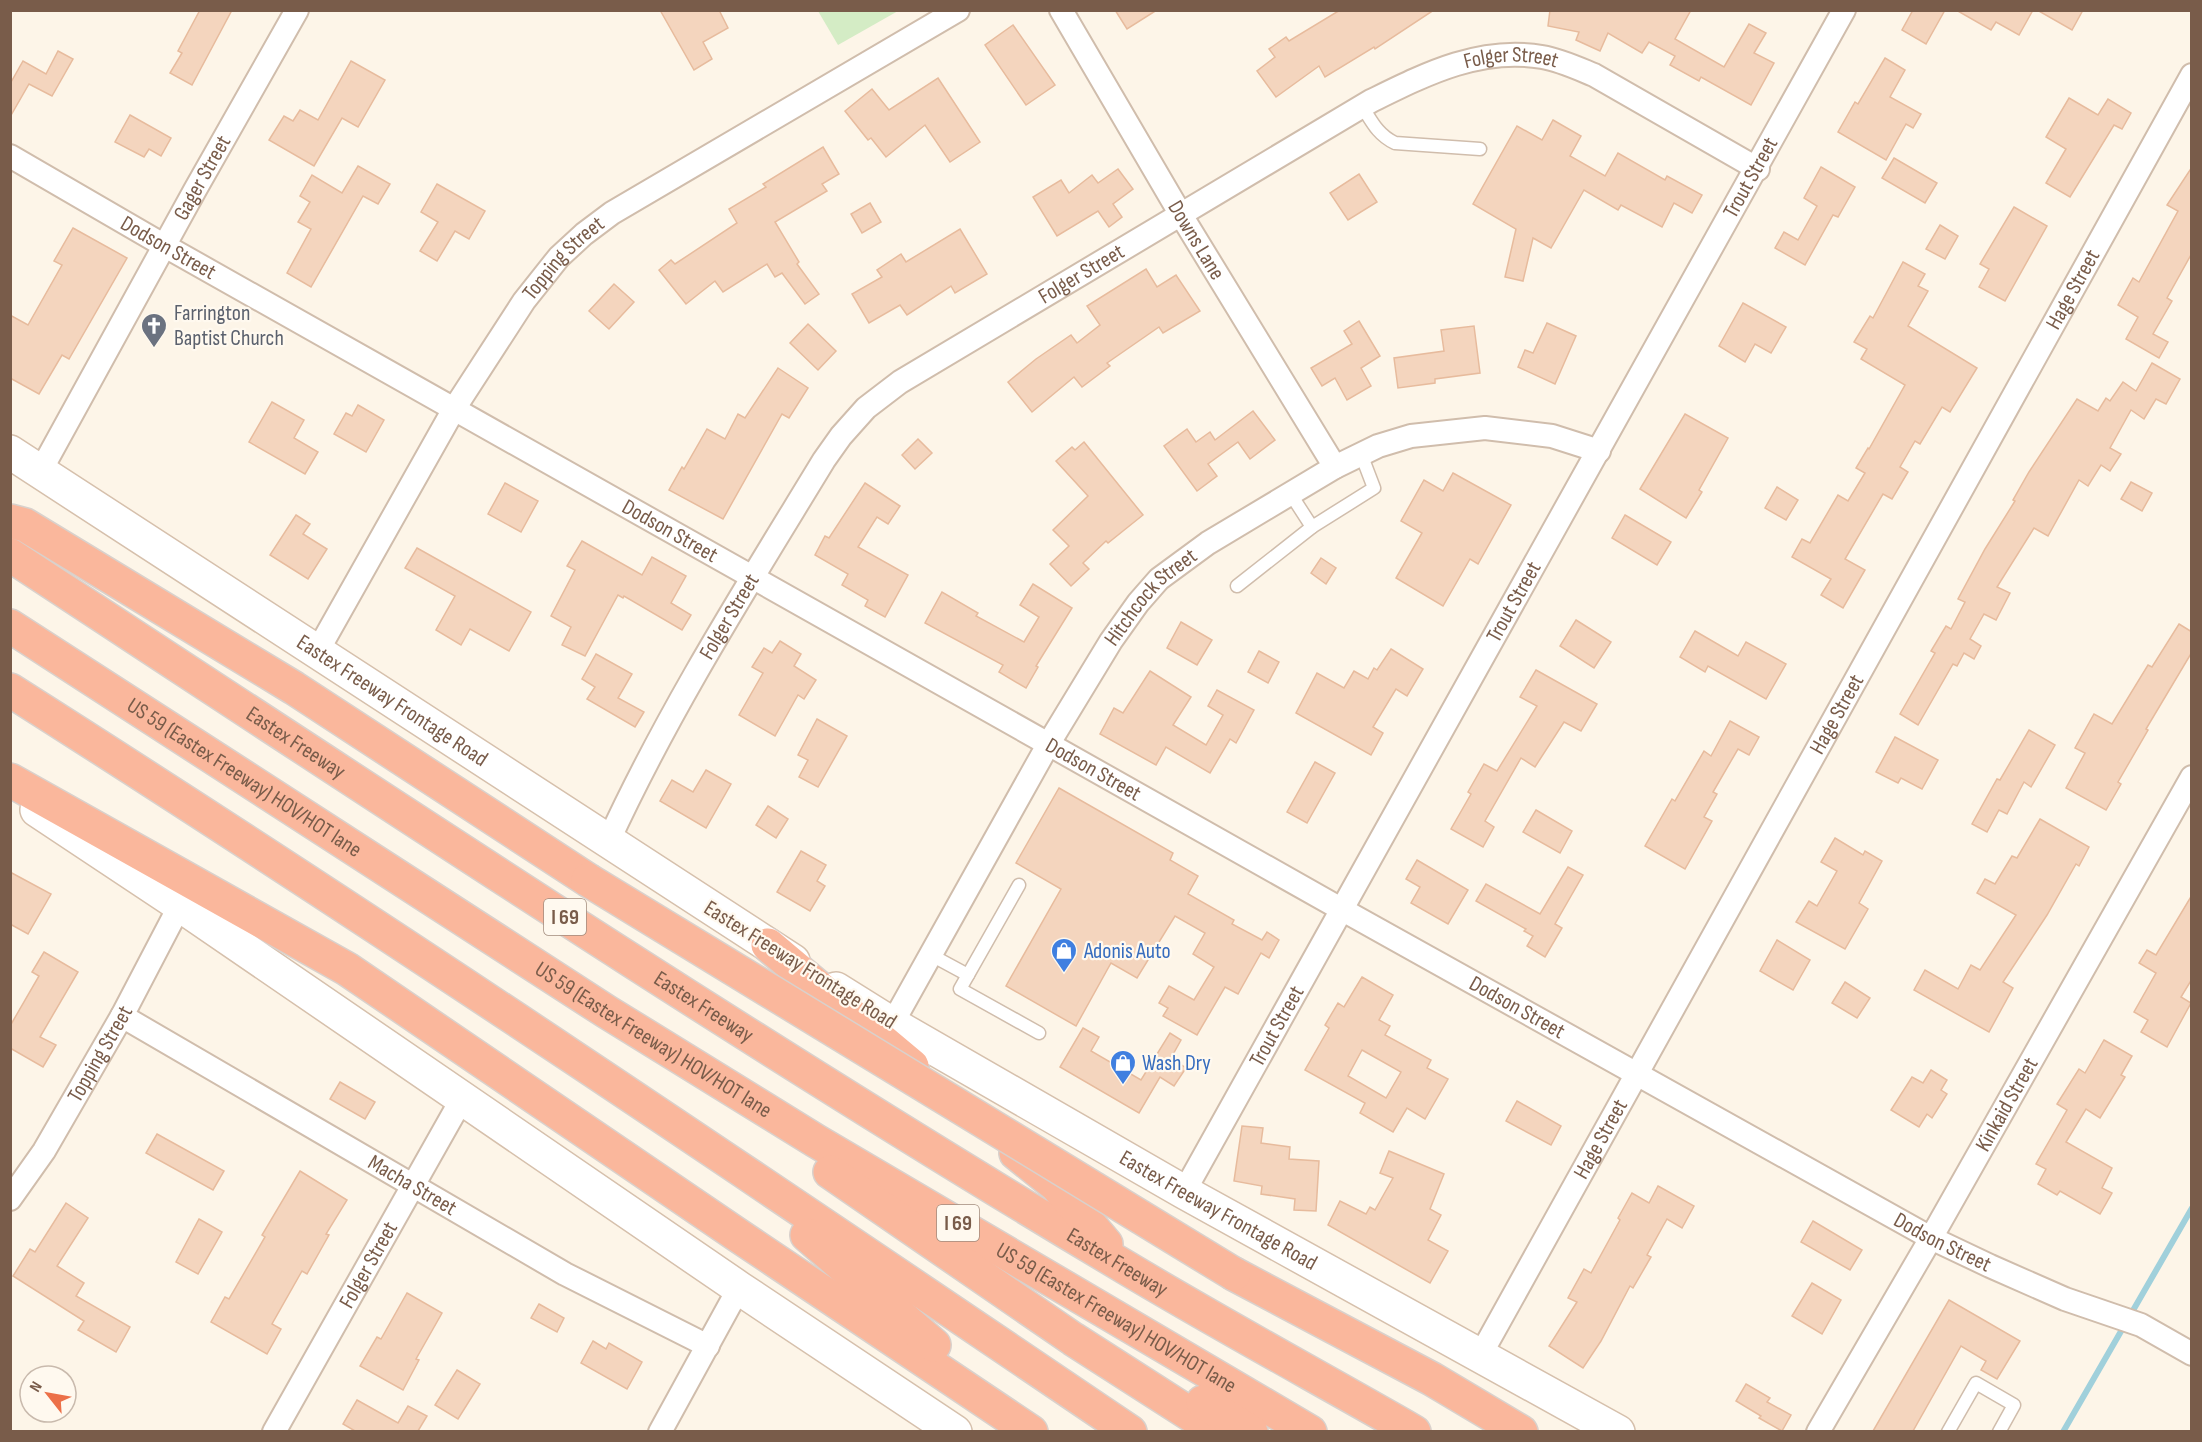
<svg xmlns="http://www.w3.org/2000/svg" width="2202" height="1442" viewBox="0 0 2202 1442" font-family="'Sofia Sans Condensed',sans-serif">
<style>
.green{fill:#d4ecc5}
.lines{fill:none;stroke-linecap:round;stroke-linejoin:round}
.stream{stroke:#a0d0db;stroke-width:6}
.building{fill:#f4d5be;stroke:#e7bb9d;stroke-width:1.5;fill-rule:evenodd}
.service-casing{stroke:#d0bdac;stroke-width:15}
.minor-casing{stroke:#d0bdac;stroke-width:26}
.secondary-casing{stroke:#d6c0ac;stroke-width:36}
.motorway-casing{stroke:#d9d1cc;stroke-width:36}
.service{stroke:#fff;stroke-width:12}
.minor{stroke:#fff;stroke-width:22}
.secondary{stroke:#fff;stroke-width:33}
.motorway{stroke:#fab79c;stroke-width:33}
.motorway-bridge-casing{stroke:#d9d1cc;stroke-width:36;stroke-linecap:butt}
.motorway-bridge{stroke:#fab79c;stroke-width:33}
.labels{text-anchor:middle;dominant-baseline:central;stroke-width:4.5;stroke-linejoin:round;paint-order:stroke}
.shield{fill:#fff9ef;stroke:#a18b7c;stroke-width:1.5}
.shield-label{font-size:21px;font-weight:bold;fill:#795c4a}
.street-label{font-size:22px;fill:#795c4a;stroke:#fff9ef}
.worship-label{font-size:22px;fill:#5b616d;stroke:#fff9ef;text-anchor:start}
.shop-label{font-size:22px;fill:#366cbe;stroke:#fff9ef;text-anchor:start}
</style>
<rect width="100%" height="100%" fill="#fdf5e8"/>
<polygon class="green" points="818,11 898,11 838,45"/>
<g class="lines">
<polyline class="stream" points="2063,1432 2192,1208"/>
</g>
<g class="building">
<polygon points="200,10 232,10 192,85 170,73 182,53 178,51"/>
<polygon points="660,10 719,10 728,28 703,42 712,59 694,70"/>
<polygon points="1115,10 1157,10 1127,29"/>
<polygon points="1340,10 1434,10 1375,49 1374,47 1325,77 1319,66 1276,97 1257,71 1275,57 1269,49 1286,37 1289,41"/>
<polygon points="1550,10 1691,10 1675,39 1724,67 1749,24 1766,33 1754,53 1774,63 1751,105 1701,77 1699,81 1670,65 1675,56 1649,42 1642,53 1608,33 1600,51 1576,40 1579,32 1548,26"/>
<polygon points="1913,10 1945,10 1926,44 1902,30"/>
<polygon points="1956,10 2033,10 2019,35 1996,22 1991,30"/>
<polygon points="2037,10 2083,10 2072,30"/>
<polygon points="1013,25 1055,85 1026,105 985,45"/>
<polygon points="58,51 73,59 52,96 29,84 10,117 10,84 23,61 46,74"/>
<polygon points="1885,58 1905,70 1890,97 1921,114 1913,128 1906,124 1886,160 1838,132 1855,102 1858,104"/>
<polygon points="351,61 385,80 358,127 342,118 314,166 269,140 284,116 293,121 300,110 318,120"/>
<polygon points="938,78 980,142 950,162 925,125 886,157 871,138 868,140 845,111 872,89 889,110"/>
<polygon points="2069,98 2098,115 2108,99 2131,113 2122,129 2114,125 2070,197 2046,183 2066,149 2046,137"/>
<polygon points="130,115 171,138 161,156 149,149 144,157 115,142"/>
<polygon points="1553,120 1581,136 1570,156 1605,176 1618,153 1665,180 1667,176 1702,195 1692,213 1674,203 1662,227 1621,205 1618,210 1584,190 1551,248 1533,238 1523,281 1505,277 1516,229 1473,204 1517,126 1542,140"/>
<polygon points="823,147 839,174 822,184 827,191 775,222 799,262 797,264 819,294 805,304 782,273 775,277 767,264 723,292 715,281 686,304 659,270 671,260 675,264 737,223 729,209 766,187 763,184"/>
<polygon points="1894,158 1937,183 1925,203 1882,178"/>
<polygon points="358,166 390,184 378,204 363,196 311,287 287,273 311,229 298,222 310,202 300,196 312,175 342,193"/>
<polygon points="1821,167 1855,187 1838,217 1833,215 1805,265 1775,248 1784,232 1798,240 1817,206 1804,198"/>
<polygon points="2192,167 2192,253 2167,298 2172,301 2153,334 2168,342 2159,358 2126,339 2138,317 2118,305 2133,278 2139,282 2178,211 2167,205"/>
<polygon points="1118,169 1133,189 1113,204 1122,217 1109,227 1098,211 1057,236 1033,197 1061,180 1069,193 1092,175 1098,183"/>
<polygon points="1359,174 1377,202 1348,220 1330,193"/>
<polygon points="437,184 485,211 469,239 455,231 437,261 420,251 438,222 421,212"/>
<polygon points="870,203 881,222 862,233 851,214"/>
<polygon points="2014,207 2047,226 2005,301 1979,287 1989,269 1980,264"/>
<polygon points="1940,225 1958,236 1945,259 1926,249"/>
<polygon points="73,228 127,258 69,359 62,355 39,394 10,378 10,315 28,325 62,265 54,261"/>
<polygon points="960,229 987,274 955,293 951,286 907,315 900,305 869,323 852,294 882,277 877,270 901,254 906,262"/>
<polygon points="1903,262 1925,274 1918,286 1928,291 1908,326 1977,368 1950,412 1942,407 1920,444 1915,441 1900,467 1908,472 1892,499 1883,494 1845,559 1865,570 1843,608 1821,595 1831,579 1792,557 1802,539 1810,543 1838,495 1848,501 1865,473 1856,468 1868,448 1869,449 1905,385 1861,359 1867,349 1854,342 1870,316 1873,318"/>
<polygon points="1146,269 1157,287 1176,275 1200,311 1163,333 1159,327 1107,363 1110,366 1082,387 1074,377 1032,412 1008,382 1036,359 1071,335 1077,343 1100,325 1087,306"/>
<polygon points="614,284 634,302 609,329 589,311"/>
<polygon points="1743,303 1786,327 1771,353 1755,344 1745,362 1719,346"/>
<polygon points="1359,321 1380,356 1361,368 1371,386 1347,400 1335,378 1322,386 1311,368 1352,344 1344,331"/>
<polygon points="1547,323 1576,336 1555,384 1518,367 1525,350 1533,353"/>
<polygon points="808,324 836,351 818,370 790,343"/>
<polygon points="1474,326 1480,373 1435,379 1435,383 1398,388 1394,358 1444,351 1441,330"/>
<polygon points="2152,363 2180,379 2166,404 2156,399 2144,419 2131,410 2110,448 2121,454 2110,471 2101,465 2088,486 2079,480 2048,536 2034,528 1997,587 2010,593 1996,620 1984,614 1970,639 1981,646 1974,659 1964,653 1957,666 1953,664 1918,725 1900,714 1935,653 1931,651 1946,626 1951,629 1965,602 1958,599 1985,549 2015,501 2013,500 2029,472 2077,399 2098,411 2106,398 2110,401 2123,382 2136,391"/>
<polygon points="778,368 808,388 789,418 782,414 723,519 669,490 682,467 684,469 707,429 725,439 738,414 745,418"/>
<polygon points="272,402 304,420 294,438 318,452 305,474 249,442"/>
<polygon points="358,405 384,420 366,452 334,434 346,413 352,416"/>
<polygon points="1253,411 1275,440 1250,459 1238,442 1208,464 1217,476 1197,491 1164,446 1187,429 1196,442 1210,432 1215,440"/>
<polygon points="1685,414 1728,438 1699,490 1702,492 1686,518 1640,489"/>
<polygon points="918,439 932,453 915,469 902,455"/>
<polygon points="1084,442 1143,515 1108,543 1106,541 1083,563 1089,569 1071,586 1050,564 1069,546 1053,530 1088,496 1056,461 1072,447 1075,450"/>
<polygon points="1453,473 1511,505 1478,564 1470,559 1443,606 1396,578 1422,533 1401,521 1424,480 1443,491"/>
<polygon points="2131,482 2152,493 2142,511 2121,499"/>
<polygon points="505,483 538,501 521,532 488,514"/>
<polygon points="865,483 900,506 888,524 877,517 858,547 908,575 885,617 865,606 868,600 842,585 848,574 815,555 825,536 829,538"/>
<polygon points="1777,487 1798,500 1786,520 1765,508"/>
<polygon points="296,515 310,524 303,534 327,549 308,579 270,555"/>
<polygon points="1625,515 1671,542 1657,565 1612,538"/>
<polygon points="582,541 642,575 652,557 686,576 671,603 691,615 682,630 624,596 623,598 618,595 585,656 562,645 571,627 551,616 575,570 567,566"/>
<polygon points="417,548 531,612 509,651 470,629 461,645 436,630 455,596 405,568"/>
<polygon points="1321,558 1336,568 1326,584 1311,573"/>
<polygon points="1033,584 1072,608 1036,666 1038,667 1026,688 999,672 1003,665 925,623 942,592 978,613 976,616 1024,642 1039,617 1020,605"/>
<polygon points="1576,620 1611,642 1594,668 1560,646"/>
<polygon points="1181,622 1212,640 1197,665 1167,648"/>
<polygon points="2179,624 2192,632 2192,652 2146,729 2148,730 2118,782 2121,784 2106,810 2066,788 2085,753 2075,748 2094,714 2112,724 2148,665 2152,667"/>
<polygon points="1695,631 1738,656 1746,642 1786,664 1766,699 1708,666 1705,672 1680,657"/>
<polygon points="780,641 801,654 794,666 816,680 804,699 798,695 775,736 739,715 763,673 752,667 764,648 772,653"/>
<polygon points="1391,649 1423,669 1407,696 1396,689 1373,727 1383,733 1371,755 1296,713 1317,673 1344,688 1354,671 1368,679 1374,668 1377,670"/>
<polygon points="1259,651 1279,662 1268,683 1248,672"/>
<polygon points="596,654 632,674 618,698 644,712 635,727 587,699 595,687 582,679"/>
<polygon points="1536,670 1597,704 1581,731 1564,722 1535,767 1521,758 1485,821 1494,827 1483,847 1451,829 1471,794 1468,792 1484,764 1497,771 1537,706 1520,697"/>
<polygon points="1150,671 1191,697 1173,725 1206,745 1223,715 1208,706 1217,690 1254,710 1236,743 1230,739 1210,773 1166,747 1156,765 1100,734 1114,708 1123,713"/>
<polygon points="817,719 847,736 818,787 799,777 808,760 798,755"/>
<polygon points="1730,721 1759,737 1749,755 1738,749 1713,792 1717,794 1704,817 1712,821 1685,869 1645,846 1672,799 1675,801 1704,751 1711,756"/>
<polygon points="2029,730 2055,745 2031,787 2024,782 2007,814 1999,810 1987,832 1972,824 1997,779 2000,780"/>
<polygon points="1895,737 1938,760 1922,789 1901,778 1898,783 1876,772"/>
<polygon points="1315,762 1335,773 1307,823 1287,812"/>
<polygon points="706,770 731,784 706,828 660,801 672,780 693,792"/>
<polygon points="1059,788 1173,853 1170,860 1198,876 1188,894 1234,920 1232,924 1262,940 1267,932 1279,940 1269,958 1261,953 1238,994 1225,987 1197,1035 1163,1016 1168,1008 1159,1003 1169,986 1194,1000 1214,967 1193,954 1205,933 1175,916 1137,978 1111,963 1076,1026 1006,986 1061,889 1016,863"/>
<polygon points="768,806 788,819 776,838 756,825"/>
<polygon points="1536,810 1572,831 1560,853 1523,832"/>
<polygon points="2040,819 2089,847 2079,866 2076,864 2047,915 2003,982 2013,988 1989,1032 1914,990 1925,970 1958,989 1971,965 1980,970 2016,915 1977,893 1985,879 1995,884 2012,856 2017,858"/>
<polygon points="1835,838 1863,855 1865,851 1882,861 1859,903 1868,909 1845,949 1796,922 1809,901 1817,906 1837,871 1821,862"/>
<polygon points="801,851 826,865 817,881 825,886 810,911 777,892"/>
<polygon points="1417,860 1468,890 1448,924 1411,903 1420,887 1406,879"/>
<polygon points="1568,867 1583,875 1555,924 1562,928 1545,957 1527,946 1533,936 1524,931 1526,929 1476,901 1486,884 1540,914"/>
<polygon points="10,872 51,894 28,934 10,924"/>
<polygon points="2192,895 2192,979 2181,997 2191,1003 2167,1047 2141,1032 2148,1020 2134,1012 2156,973 2139,963 2147,950 2156,955"/>
<polygon points="1777,940 1810,960 1793,990 1760,971"/>
<polygon points="44,952 78,972 40,1037 56,1045 43,1067 10,1048 10,1026 39,976 32,972"/>
<path d="M1362 977 1393 995 1379 1020 1390 1026 1385 1035 1431 1060 1427 1068 1448 1079 1425 1119 1407 1108 1393 1132 1360 1113 1365 1103 1305 1070 1329 1028 1325 1025 1338 1003 1344 1007ZM1362 1050 1401 1072 1386 1098 1348 1076Z"/>
<polygon points="1845,982 1870,998 1857,1018 1832,1003"/>
<polygon points="1083,1028 1099,1037 1091,1051 1141,1080 1170,1033 1181,1040 1171,1058 1186,1068 1174,1086 1160,1077 1139,1113 1060,1067"/>
<polygon points="2104,1040 2132,1056 2121,1075 2125,1077 2100,1118 2086,1109 2066,1142 2112,1168 2102,1188 2112,1193 2100,1214 2060,1191 2057,1195 2038,1184 2046,1169 2036,1164 2067,1110 2057,1104 2079,1069 2085,1073"/>
<polygon points="1931,1070 1947,1080 1941,1090 1947,1094 1932,1118 1927,1114 1919,1127 1891,1110 1912,1077 1923,1083"/>
<polygon points="340,1082 375,1102 365,1119 330,1099"/>
<polygon points="1517,1101 1561,1126 1551,1145 1506,1121"/>
<polygon points="1242,1126 1263,1128 1261,1143 1290,1147 1289,1159 1319,1161 1316,1211 1294,1210 1295,1199 1261,1194 1262,1186 1234,1181"/>
<polygon points="157,1134 224,1171 213,1190 146,1153"/>
<polygon points="1389,1151 1444,1174 1430,1209 1441,1215 1428,1240 1448,1251 1430,1283 1328,1225 1340,1201 1366,1214 1370,1207 1375,1210 1393,1178 1380,1173"/>
<polygon points="300,1171 347,1200 326,1234 329,1235 307,1274 302,1271 272,1324 281,1329 267,1354 211,1322 225,1297 229,1299 265,1237 262,1235"/>
<polygon points="1658,1186 1694,1206 1682,1228 1667,1219 1647,1255 1651,1257 1633,1288 1630,1286 1601,1341 1583,1368 1549,1346 1577,1302 1568,1298 1584,1269 1591,1273 1620,1220 1618,1218 1632,1193 1649,1203"/>
<polygon points="66,1203 88,1218 57,1266 84,1283 76,1296 130,1327 116,1352 78,1330 84,1321 13,1276 30,1249 35,1252"/>
<polygon points="199,1219 222,1232 198,1274 176,1262"/>
<polygon points="1813,1221 1862,1250 1850,1270 1801,1242"/>
<polygon points="1812,1283 1841,1300 1822,1334 1792,1316"/>
<polygon points="407,1293 442,1313 416,1359 419,1360 403,1390 360,1366 377,1337 381,1339"/>
<polygon points="1949,1300 2020,1341 1997,1379 1981,1370 1986,1361 1961,1346 1913,1431 1873,1431"/>
<polygon points="539,1304 564,1318 557,1332 531,1318"/>
<polygon points="593,1341 606,1349 609,1343 642,1362 627,1389 581,1363"/>
<polygon points="457,1370 480,1384 458,1419 435,1405"/>
<polygon points="1746,1384 1770,1398 1767,1402 1791,1415 1782,1431 1759,1418 1761,1416 1736,1401"/>
<polygon points="357,1400 398,1423 408,1406 427,1416 418,1431 355,1431 343,1424"/>
</g>
<g class="lines">
<defs>
<g id="service">
<path d="M1362 106C1372 122 1378 135 1395 143L1480 149"/>
<polyline points="1290,493 1312,527 1374,488 1361,454"/>
<polyline points="1237,586 1312,527"/>
<polyline points="1019,885 960,989 1039,1033"/>
<polyline points="931,955 968,975"/>
<polyline points="1948,1432 1976,1383 2014,1405 1999,1432"/>
</g>
<g id="minor">
<path id="s1" d="M1061 10 1181 215 1335 467"/>
<path id="s2" d="M10 156 165 246 1341 909 1931 1238 1990 1266 2065 1299 2141 1325 2192 1354"/>
<path id="s3" d="M40 472 195 190 297 10"/>
<path id="s4" d="M317 652 454 409 524 301 559 257 584 234 612 213 958 10"/>
<path id="s5" d="M608 842C669 709 748 585 824 460L841 436 866 408 900 382 1371 101C1424 75 1480 46 1542 57 1560 60 1577 68 1594 75L1758 169"/>
<path id="s6" d="M122 1016 565 1274 708 1346"/>
<path id="s7" d="M892 1024 1049 743 1111 641 1138 603 1159 579 1208 543 1335 467 1378 446 1411 436 1485 428 1552 436 1599 451"/>
<path id="s8" d="M1184 1192 1844 10"/>
<path id="s9" d="M10 1199 44 1151 122 1016 180 905"/>
<path id="s10" d="M1481 1354 2192 75"/>
<path id="s11" d="M274 1432 463 1097"/>
<polyline points="660,1432 739,1288"/>
<path id="s12" d="M1818 1432 1931 1238 2192 777"/>
</g>
<g id="secondary">
<path id="s13" d="M10 452 793 961"/>
<polyline points="37,810 180,905 739,1288 955,1432"/>
<path id="s14" d="M836 989 892 1024 1184 1192 1618 1432"/>
</g>
<g id="motorway">
<polyline points="10,521 25,525 294,688 588,880"/>
<path id="s15" d="M10 555C379 797 746 1041 1125 1267 1220 1324 1318 1377 1414 1432"/>
<path id="s16" d="M10 626 607 1012 816 1141 1310 1432"/>
<path d="M10 690C388 930 759 1181 1130 1432"/>
<polyline points="10,780 347,969 736,1234 1031,1432"/>
<polyline points="768,945 912,1066"/>
<polyline points="1016,1153 1057,1186 1106,1244"/>
<polyline points="830,1172 1073,1339 1218,1432"/>
<polyline points="807,1235 934,1345"/>
<polyline points="1234,1274 1432,1379 1521,1432"/>
<polyline points="1203,1402 1251,1432"/>
</g>
</defs>
<use href="#service" class="service-casing"/>
<use href="#minor" class="minor-casing"/>
<use href="#secondary" class="secondary-casing"/>
<use href="#motorway" class="motorway-casing"/>
<use href="#service" class="service"/>
<use href="#minor" class="minor"/>
<use href="#secondary" class="secondary"/>
<use href="#motorway" class="motorway"/>
<defs>
<polyline id="motorway-bridge" points="588,880 1234,1274"/>
</defs>
<use href="#motorway-bridge" class="motorway-bridge-casing"/>
<use href="#motorway-bridge" class="motorway-bridge"/>
</g>
<defs>
<symbol id="church-pin" viewBox="-11 -11 22 30"><path d="M0 17L-7.5 6A9.5 9.5 0 1 1 7.5 6Z" fill="#6b7280" stroke="#fff9ef"/><path d="M-1.2-6h2.4v3.5h3.3v2.4h-3.3V6h-2.4V-.1h-3.3v-2.4h3.3Z" fill="#fff"/></symbol>
<symbol id="shop-pin" viewBox="-11 -11 22 30"><path d="M0 17L-7.5 6A9.5 9.5 0 1 1 7.5 6Z" fill="#3f7fe0" stroke="#fff9ef"/><path d="M-5-2.5h2.3a2.7 3.5 0 0 1 5.4 0H5L5.5 6h-11ZM-1.5-2.5h3a1.5 2.3 0 0 0-3 0Z" fill="#fff"/></symbol>
</defs>
<g fill-rule="evenodd">
<use href="#church-pin" x="139" y="311" width="30" height="40"/>
<use href="#shop-pin" x="1049" y="936" width="30" height="40"/>
<use href="#shop-pin" x="1108" y="1048" width="30" height="40"/>
</g>
<g class="labels">
<g class="shield">
<rect x="544" y="899" width="42" height="36" rx="4.5"/>
<rect x="937" y="1205" width="42" height="36" rx="4.5"/>
</g>
<g class="shield-label">
<text x="565" y="917">I 69</text>
<text x="958" y="1223">I 69</text>
</g>
<g class="street-label">
<text stroke="none"><textPath href="#s5" startOffset="1246">Folger Street</textPath></text>
<text stroke="none"><textPath href="#s3" startOffset="336">Gager Street</textPath></text>
<text stroke="none"><textPath href="#s8" startOffset="1162">Trout Street</textPath></text>
<text stroke="none"><textPath href="#s1" startOffset="267">Downs Lane</textPath></text>
<text stroke="none"><textPath href="#s2" startOffset="183">Dodson Street</textPath></text>
<text stroke="none"><textPath href="#s4" startOffset="466">Topping Street</textPath></text>
<text stroke="none"><textPath href="#s5" startOffset="760">Folger Street</textPath></text>
<text stroke="none"><textPath href="#s10" startOffset="1218">Hage Street</textPath></text>
<text stroke="none"><textPath href="#s2" startOffset="759">Dodson Street</textPath></text>
<text stroke="none"><textPath href="#s7" startOffset="501">Hitchcock Street</textPath></text>
<text stroke="none"><textPath href="#s8" startOffset="676">Trout Street</textPath></text>
<text stroke="none"><textPath href="#s5" startOffset="256">Folger Street</textPath></text>
<text stroke="none"><textPath href="#s13" startOffset="456">Eastex Freeway Frontage Road</textPath></text>
<text stroke="none"><textPath href="#s10" startOffset="732">Hage Street</textPath></text>
<text stroke="none"><textPath href="#s15" startOffset="342">Eastex Freeway</textPath></text>
<text stroke="none"><textPath href="#s2" startOffset="1245">Dodson Street</textPath></text>
<text stroke="none"><textPath href="#s16" startOffset="279">US 59 (Eastex Freeway) HOV/HOT lane</textPath></text>
<text transform="translate(800 965) rotate(32)">Eastex Freeway Frontage Road</text>
<text stroke="none"><textPath href="#s15" startOffset="828">Eastex Freeway</textPath></text>
<text stroke="none"><textPath href="#s2" startOffset="1731">Dodson Street</textPath></text>
<text stroke="none"><textPath href="#s8" startOffset="190">Trout Street</textPath></text>
<text stroke="none"><textPath href="#s16" startOffset="765">US 59 (Eastex Freeway) HOV/HOT lane</textPath></text>
<text stroke="none"><textPath href="#s9" startOffset="171">Topping Street</textPath></text>
<text stroke="none"><textPath href="#s12" startOffset="378">Kinkaid Street</textPath></text>
<text stroke="none"><textPath href="#s10" startOffset="246">Hage Street</textPath></text>
<text stroke="none"><textPath href="#s6" startOffset="336">Macha Street</textPath></text>
<text stroke="none"><textPath href="#s14" startOffset="442">Eastex Freeway Frontage Road</textPath></text>
<text stroke="none"><textPath href="#s2" startOffset="2217">Dodson Street</textPath></text>
<text stroke="none"><textPath href="#s15" startOffset="1314">Eastex Freeway</textPath></text>
<text stroke="none"><textPath href="#s11" startOffset="192">Folger Street</textPath></text>
<text stroke="none"><textPath href="#s16" startOffset="1305">US 59 (Eastex Freeway) HOV/HOT lane</textPath></text>
</g>
<g class="worship-label">
<text x="174" y="313">Farrington<tspan x="174" dy="25">Baptist Church</tspan></text>
</g>
<g class="shop-label">
<text x="1084" y="951">Adonis Auto</text>
<text x="1142" y="1063">Wash Dry</text>
</g>
</g>
<rect width="2202" height="1442" fill="none" stroke="#795c4a" stroke-width="24"/>
<g transform="translate(48 1394) rotate(301)"><circle r="28" fill="#fff9ef" stroke="#c9baad" stroke-width="1.5"/>
<path d="M0-4.5L10 22L0 15L-10 22Z" fill="#ec7048"/>
<text y="-9" font-size="16" font-weight="bold" text-anchor="middle" fill="#795c4a">N</text>
</g>
</svg>
